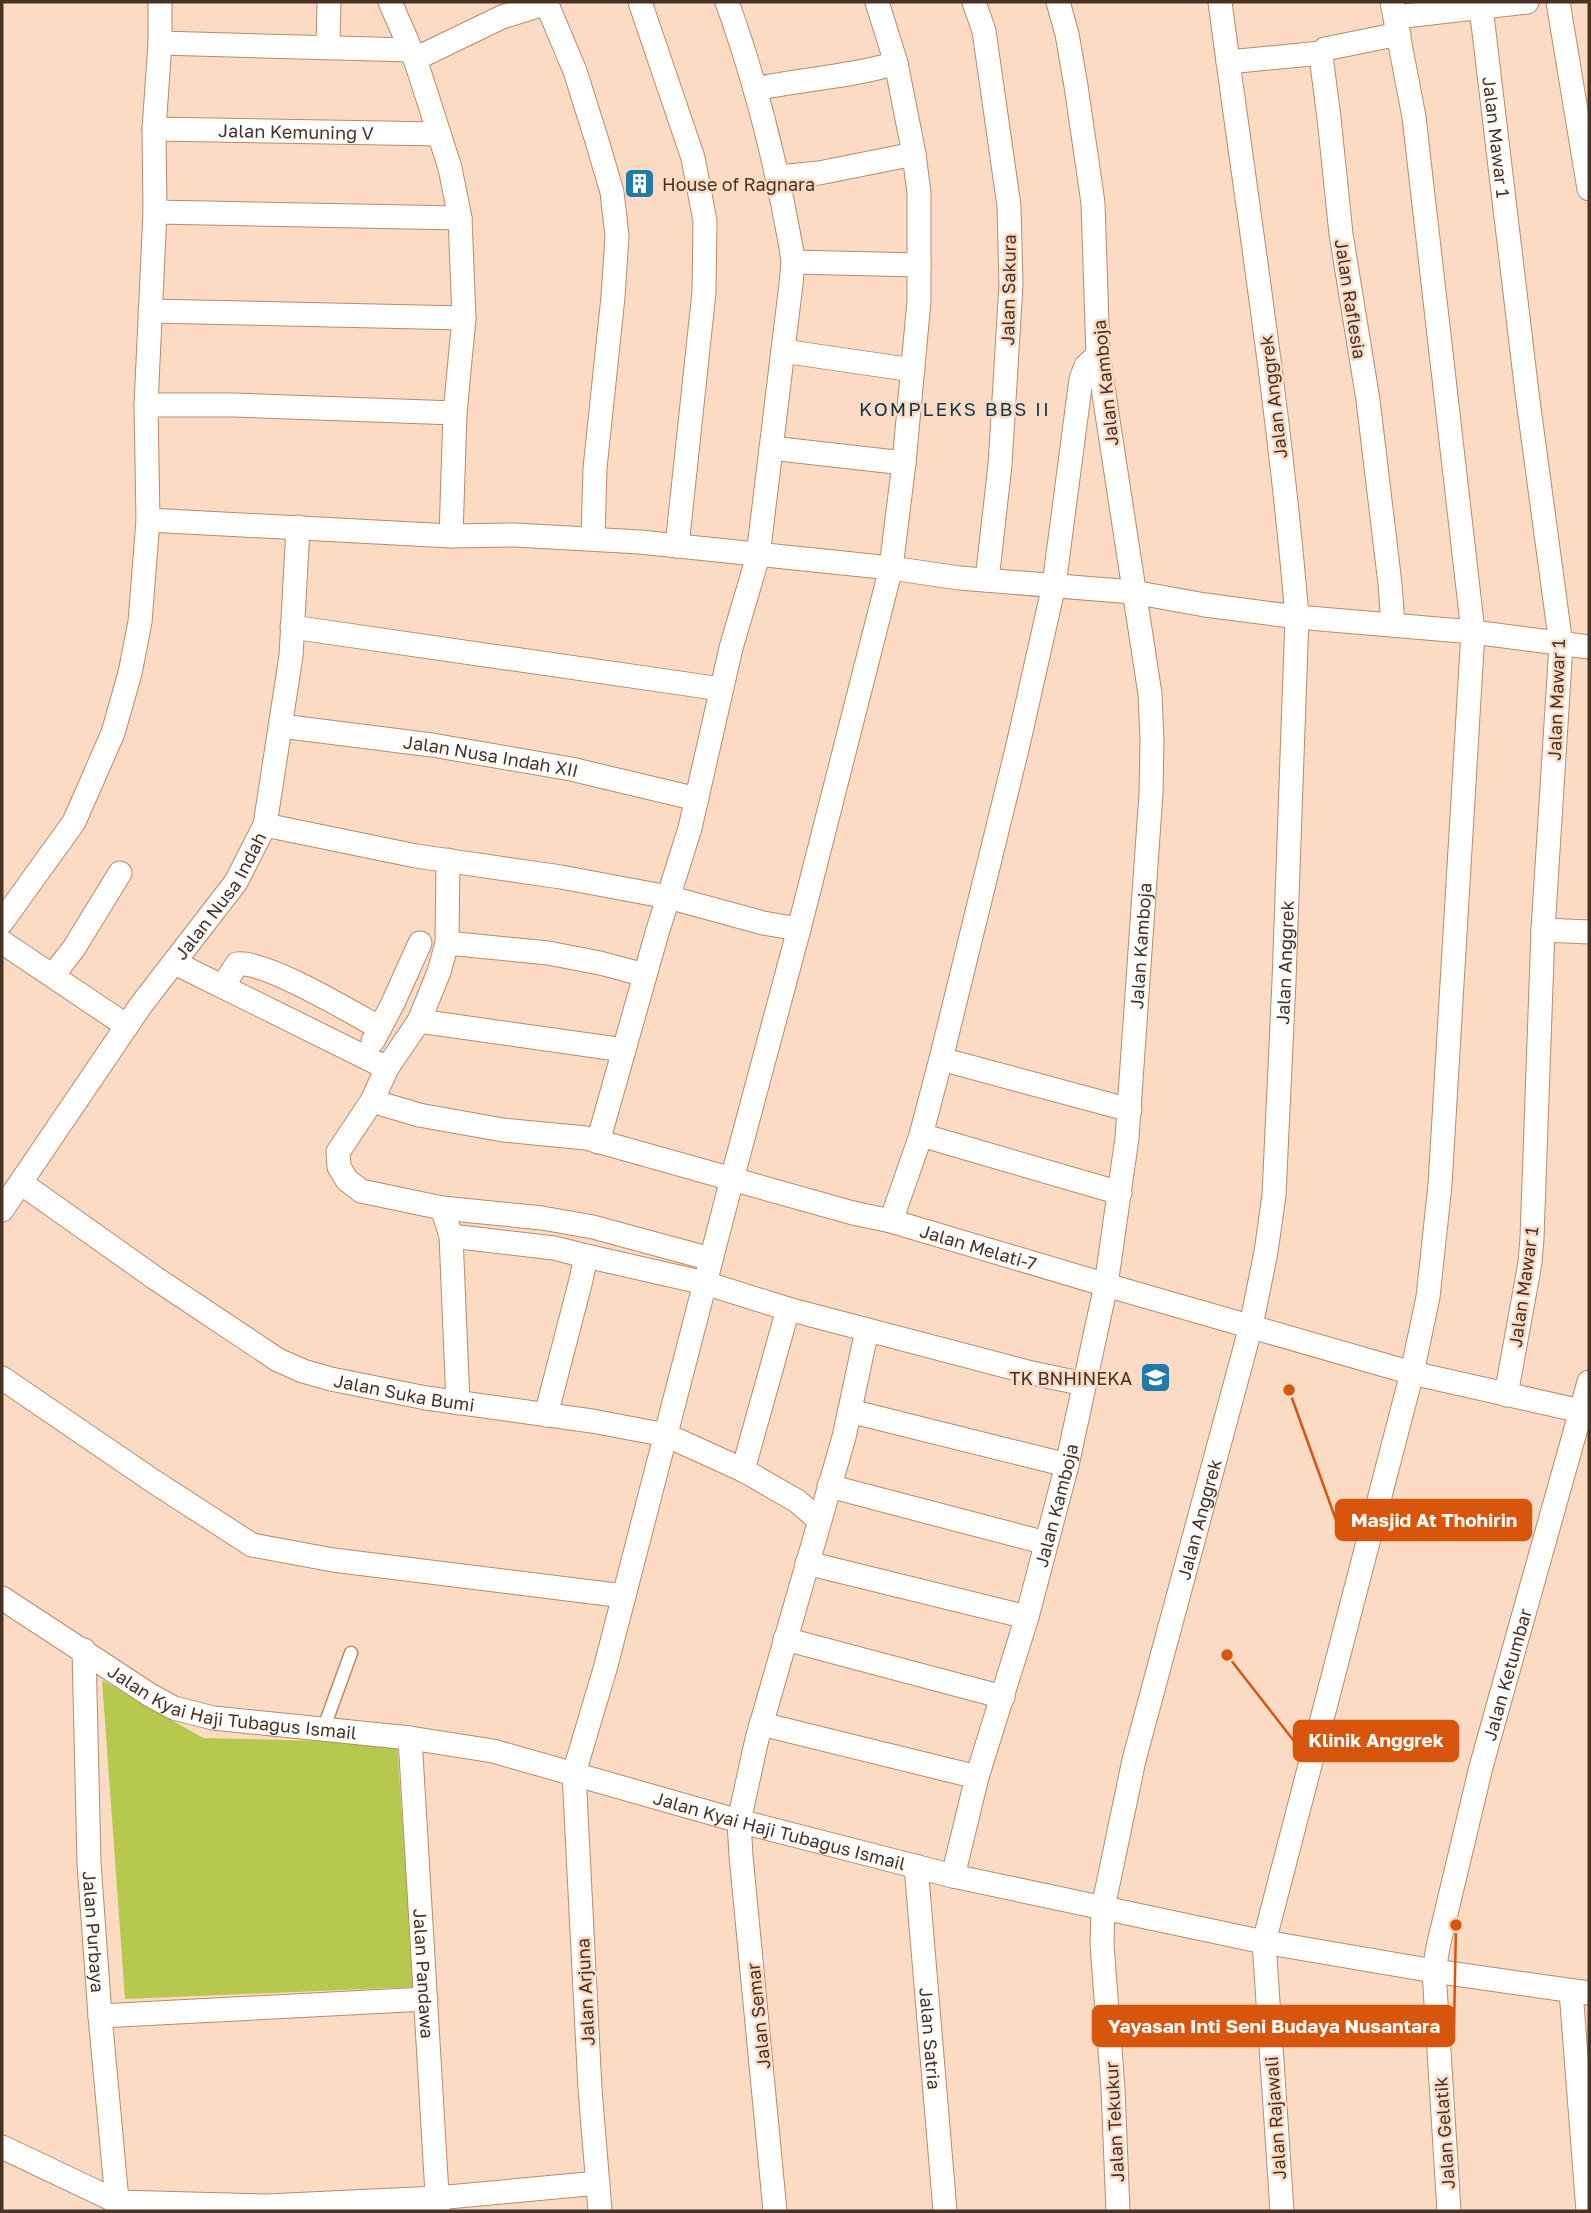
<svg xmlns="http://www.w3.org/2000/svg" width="1591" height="2213" viewBox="0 0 1591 2213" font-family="'Golos Text',sans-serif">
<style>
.green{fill:#b6c84d}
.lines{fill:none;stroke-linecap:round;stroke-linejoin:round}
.service-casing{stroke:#bc8a66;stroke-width:15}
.minor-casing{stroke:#bc8a66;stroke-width:25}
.service{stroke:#fff;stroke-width:12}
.minor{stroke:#fff;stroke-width:23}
.labels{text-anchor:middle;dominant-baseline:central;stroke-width:5;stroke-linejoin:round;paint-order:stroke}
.street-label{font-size:18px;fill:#473223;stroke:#fbdbc4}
.poi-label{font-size:18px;fill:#473223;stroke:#fbdbc4;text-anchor:start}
.neighbourhood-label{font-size:19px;letter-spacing:2px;fill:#0e374e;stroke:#fbdbc4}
.leader{fill:none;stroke:#d8550e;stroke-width:2.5}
.callout-dot{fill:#d8550e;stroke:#fbdbc4;stroke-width:2.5}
.callout{fill:#d8550e;stroke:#d8550e;stroke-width:2.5}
.callout-label{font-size:19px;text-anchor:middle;font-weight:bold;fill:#fff}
</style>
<rect width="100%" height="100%" fill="#fbdbc4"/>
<polygon class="green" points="102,1680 203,1738 397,1743 414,1987 125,1999"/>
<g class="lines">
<defs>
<polyline id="service" points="323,1730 351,1653"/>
<g id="minor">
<polyline points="390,2 415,59 428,99 450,168 460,218 464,318 455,413 451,536"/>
<polyline points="546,2 575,71 597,141 612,192 617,236 613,297 595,468 593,538"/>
<polyline points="640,2 693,158 705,221 704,292 677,546"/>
<polyline points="974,2 984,31 1009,206 1011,285 1000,465 987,580"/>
<polyline points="1558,2 1589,189"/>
<path id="s1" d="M1481 7 1527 393 1561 645 1543 930 1532 1238 1530 1263 1506 1395"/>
<polyline points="1396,17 1527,2"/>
<polyline points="160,43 410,50"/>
<polyline points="328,47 329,2"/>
<polyline points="415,59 502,17 547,3"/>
<polyline points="1228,62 1321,53"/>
<path d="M755 89C802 79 850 77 896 63"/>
<path id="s2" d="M154 129 439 134"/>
<polyline points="778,177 819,173 914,154"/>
<polyline points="155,212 460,218"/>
<polyline points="793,262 919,265"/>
<polyline points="150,311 464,318"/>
<polyline points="783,351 913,370"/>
<polyline points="146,405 235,405 455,413"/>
<polyline points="771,448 904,463"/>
<polyline points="148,520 451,536 515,535 640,542 891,568 959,578 1133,592 1205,605 1297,617 1473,632 1589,647"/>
<polyline points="1393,625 1390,584 1368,400 1341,234 1329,118 1321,56 1325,49 1399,34"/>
<polyline points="292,627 721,689"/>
<path id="s3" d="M281 726 432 745 571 769 697 799"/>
<polyline points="265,825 416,856 561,877 668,897 763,923 799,929"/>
<polyline points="448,860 447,943 439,972 419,1021 387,1068 372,1101 338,1152 339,1167 347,1180 361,1191 442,1208 451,1236 458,1403"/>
<polyline points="2,922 74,822 113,733 130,673 140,622 148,520 146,405 155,212 154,129 160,43 160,2"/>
<polyline points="1543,930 1589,932"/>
<polyline points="2,942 127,1026"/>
<polyline points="447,943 548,953 600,963 645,975"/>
<polyline points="175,963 387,1068"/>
<polyline points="53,975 74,948 120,873"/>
<path d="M223 986 237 964C265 960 351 1012 380 1028"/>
<polyline points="419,1021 624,1050"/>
<polyline points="373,1041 393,1003 420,943"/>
<polyline points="941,1059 1130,1110"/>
<path id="s4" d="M372 1101 419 1115 503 1130 586 1138 853 1213 891 1221 1120 1289 1412 1373 1581 1411"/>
<polyline points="921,1135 1120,1193"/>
<path d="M598 1142 657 933 690 828 731 648 758 556 791 284 793 262 791 247C776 163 756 82 727 2"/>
<path id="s5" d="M21 1183 155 1278 278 1360 303 1371 331 1379 426 1398 592 1421 666 1435 743 1470 797 1501 819 1520"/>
<polyline points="442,1208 542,1218 593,1227 711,1259"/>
<path id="s6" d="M2 1210 141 1005 236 882 265 825 291 656 298 527"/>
<polyline points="891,1221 921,1135 941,1059 1018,745 1054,585 1081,379 1086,366 1098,355"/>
<polyline points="451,1236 554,1248 586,1256 581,1280 546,1415"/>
<polyline points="586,1256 705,1283 788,1309 1032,1373 1084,1384"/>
<polyline points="2,1378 153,1481 252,1545 333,1560 624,1596"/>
<polyline points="850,1411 1067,1465"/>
<polyline points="743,1470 788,1309"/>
<polyline points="829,1486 1046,1543"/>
<polyline points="807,1563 1027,1617"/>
<path id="s7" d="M2 1598 150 1695 174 1708 213 1718 410 1738 493 1751 739 1821 953 1876 1264 1942 1434 1971 1589 1993"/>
<polyline points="785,1639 1003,1697"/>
<path id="s8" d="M84 1650 89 1863 100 2016 118 2211"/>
<polyline points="761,1724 977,1777"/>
<path id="s9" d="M410 1738 438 2211"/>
<path id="s10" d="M916 1866 945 2211"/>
<path id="s11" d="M953 1876 977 1777 1027 1617 1067 1465 1106 1285 1127 1138 1151 793 1152 741 1150 694 1098 355 1093 203 1076 86 1067 34 1058 2"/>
<polyline points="1571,1991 1588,2211"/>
<polyline points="100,2016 426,1999"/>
<polyline points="2,2147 118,2202 266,2206 437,2198 598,2183"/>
<polyline points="600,2211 590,2089 574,1773 605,1669 732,1179 799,929 891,568 904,463 919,301 919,193 914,154 896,63 877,2"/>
<polyline points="775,2211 741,1856 739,1821 757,1739 844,1437 867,1330"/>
<path id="s12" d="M1118 2211 1113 2089 1102 1945 1103 1908 1134 1760 1251 1326 1266 1252 1274 1195 1284 981 1297 617C1280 411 1247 207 1220 2"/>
<polyline points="1282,2211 1264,1942 1412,1373 1428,1297 1440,1185 1473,632 1414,117 1392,2"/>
<path id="s13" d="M1449 2211 1434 1971 1438 1947 1481 1767 1589 1382"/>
</g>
</defs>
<use href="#service" class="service-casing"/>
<use href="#minor" class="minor-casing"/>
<use href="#service" class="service"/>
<use href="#minor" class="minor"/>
</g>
<defs>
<symbol id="building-square" viewBox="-11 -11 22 22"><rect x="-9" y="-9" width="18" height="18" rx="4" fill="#217aa9" stroke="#fbdbc4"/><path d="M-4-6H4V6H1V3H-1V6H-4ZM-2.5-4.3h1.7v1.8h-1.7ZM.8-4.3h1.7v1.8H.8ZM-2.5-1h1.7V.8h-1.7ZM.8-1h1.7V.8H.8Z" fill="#fff"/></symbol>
<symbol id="school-square" viewBox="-11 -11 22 22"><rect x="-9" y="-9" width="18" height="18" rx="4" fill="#217aa9" stroke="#fbdbc4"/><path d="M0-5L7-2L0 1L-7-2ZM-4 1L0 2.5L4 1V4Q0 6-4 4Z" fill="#fff"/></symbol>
</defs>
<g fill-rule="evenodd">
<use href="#building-square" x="622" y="166" width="35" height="35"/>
<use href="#school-square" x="1138" y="1360" width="35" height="35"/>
</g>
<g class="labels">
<g class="street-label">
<text stroke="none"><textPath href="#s2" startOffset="142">Jalan Kemuning V</textPath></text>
<text stroke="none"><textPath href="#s1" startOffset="131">Jalan Mawar 1</textPath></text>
<text transform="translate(1008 290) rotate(-89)">Jalan Sakura</text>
<text transform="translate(1351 299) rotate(81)">Jalan Raflesia</text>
<text transform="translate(1105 383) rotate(-96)">Jalan Kamboja</text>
<text transform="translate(1273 397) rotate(-97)">Jalan Anggrek</text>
<text transform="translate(1556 700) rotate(-88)">Jalan Mawar 1</text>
<text stroke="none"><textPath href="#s3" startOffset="212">Jalan Nusa Indah XII</textPath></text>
<text stroke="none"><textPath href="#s6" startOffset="383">Jalan Nusa Indah</textPath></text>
<text stroke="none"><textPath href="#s11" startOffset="952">Jalan Kamboja</textPath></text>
<text stroke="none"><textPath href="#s12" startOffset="1270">Jalan Anggrek</textPath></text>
<text stroke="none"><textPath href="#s4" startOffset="625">Jalan Melati-7</textPath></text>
<text transform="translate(1523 1287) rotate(-82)">Jalan Mawar 1</text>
<text stroke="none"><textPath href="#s5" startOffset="443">Jalan Suka Bumi</textPath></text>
<text stroke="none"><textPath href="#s11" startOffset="385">Jalan Kamboja</textPath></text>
<text stroke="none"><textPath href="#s12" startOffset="704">Jalan Anggrek</textPath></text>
<text stroke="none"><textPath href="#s13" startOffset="546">Jalan Ketumbar</textPath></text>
<text stroke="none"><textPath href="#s7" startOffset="259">Jalan Kyai Haji Tubagus Ismail</textPath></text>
<text stroke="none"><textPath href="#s7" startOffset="824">Jalan Kyai Haji Tubagus Ismail</textPath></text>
<text stroke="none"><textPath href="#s8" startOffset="282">Jalan Purbaya</textPath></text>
<text stroke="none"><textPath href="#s9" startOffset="236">Jalan Pandawa</textPath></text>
<text transform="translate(585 1992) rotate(-93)">Jalan Arjuna</text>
<text transform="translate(758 2016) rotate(-96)">Jalan Semar</text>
<text stroke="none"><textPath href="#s10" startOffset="173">Jalan Satria</textPath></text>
<text transform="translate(1275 2118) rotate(-94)">Jalan Rajawali</text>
<text transform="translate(1114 2122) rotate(-93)">Jalan Tekukur</text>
<text transform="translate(1444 2133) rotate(-94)">Jalan Gelatik</text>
</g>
<g class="poi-label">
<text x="662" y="184">House of Ragnara</text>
<text x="1132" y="1378" text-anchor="end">TK BNHINEKA</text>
</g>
<g class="neighbourhood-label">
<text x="955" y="408">KOMPLEKS BBS II</text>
</g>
</g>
<path class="leader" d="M1289 1390L1336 1520M1227 1655L1294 1741M1456 1925L1454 2026"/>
<g class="callout-dot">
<circle cx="1289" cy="1390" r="7"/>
<circle cx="1227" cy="1655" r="7"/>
<circle cx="1456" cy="1925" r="7"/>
</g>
<g class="callout">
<rect x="1336" y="1500" width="195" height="40" rx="7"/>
<rect x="1294" y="1721" width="164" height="40" rx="7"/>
<rect x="1093" y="2006" width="361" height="40" rx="7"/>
</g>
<g class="callout-label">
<text x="1434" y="1527">Masjid At Thohirin</text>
<text x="1376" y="1747">Klinik Anggrek</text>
<text x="1274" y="2033">Yayasan Inti Seni Budaya Nusantara</text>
</g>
<rect width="1591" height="2213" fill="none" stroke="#473223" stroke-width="7"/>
</svg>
